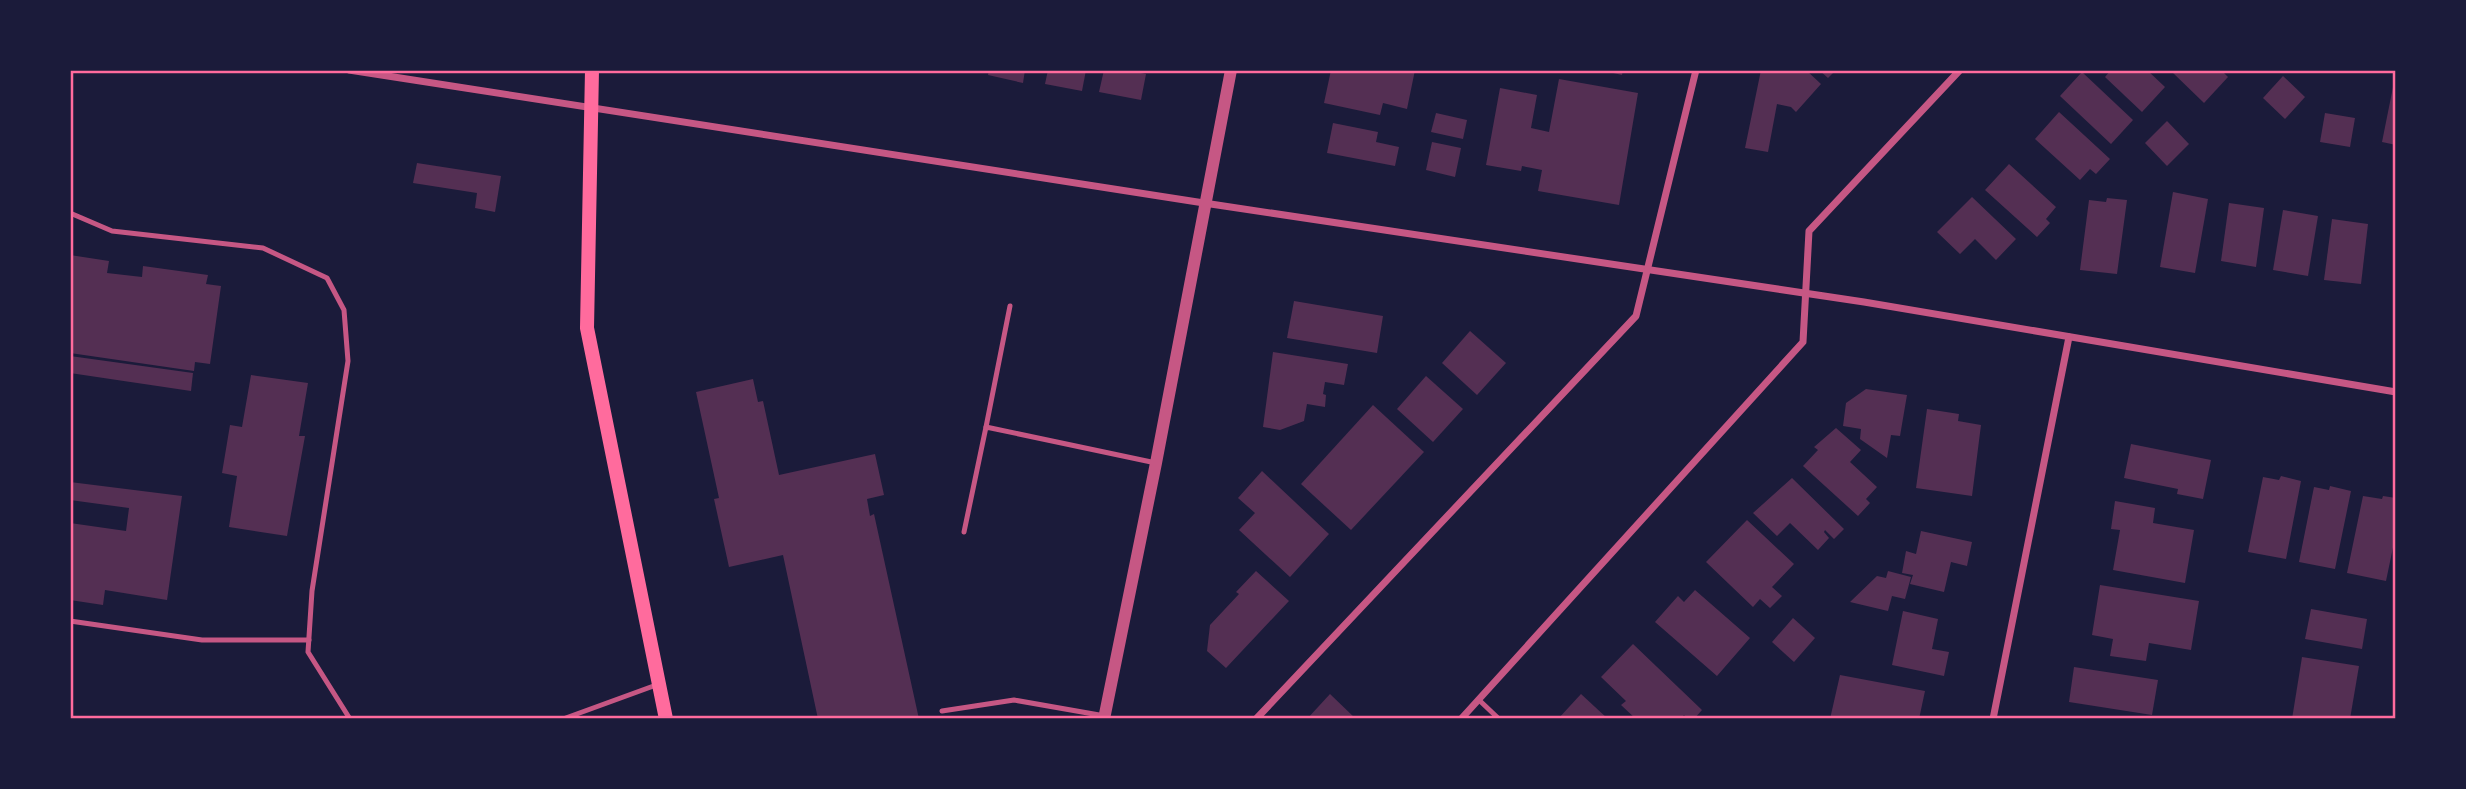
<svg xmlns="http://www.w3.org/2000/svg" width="2466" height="789" viewBox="0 0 2466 789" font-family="Barlow,sans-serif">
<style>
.building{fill:#542f53}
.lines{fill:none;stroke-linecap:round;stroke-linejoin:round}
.service{stroke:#c65784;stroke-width:5}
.minor{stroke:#c65784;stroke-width:7}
.tertiary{stroke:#c65784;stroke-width:12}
.secondary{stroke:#ff6b9d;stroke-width:14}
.neatline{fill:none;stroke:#ff6b9d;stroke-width:2.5}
</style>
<rect width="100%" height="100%" fill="#1b1b3a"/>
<g class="building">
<polygon points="989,70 1025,70 1023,83 988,75"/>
<polygon points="1048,70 1086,70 1082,91 1045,84"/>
<polygon points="1104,70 1142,70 1141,73 1146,74 1141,100 1099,92"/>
<polygon points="1331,70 1415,70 1407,109 1383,103 1380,115 1324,103"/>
<polygon points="1600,70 1623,70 1622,75"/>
<polygon points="1761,70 1806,70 1821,84 1796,112 1791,107 1777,104 1768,152 1745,148"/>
<polygon points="1819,70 1836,70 1828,78"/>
<polygon points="2111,70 2147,70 2165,87 2142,112 2105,77"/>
<polygon points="2170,70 2221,70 2228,77 2204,103"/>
<polygon points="2082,72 2133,120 2111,144 2060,96"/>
<polygon points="2283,76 2305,97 2285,119 2263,98"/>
<polygon points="1559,79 1638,93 1619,205 1538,191 1542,170 1522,166 1521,171 1486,165 1500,88 1537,95 1531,128 1549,132"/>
<polygon points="2393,87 2396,88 2396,145 2382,142"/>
<polygon points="2059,112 2110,159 2096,174 2090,169 2080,180 2035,139"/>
<polygon points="1436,113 1467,120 1463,139 1431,132"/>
<polygon points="2325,113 2355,118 2350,147 2320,142"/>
<polygon points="2167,121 2189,144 2167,166 2145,143"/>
<polygon points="1333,123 1378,132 1376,142 1399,147 1395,166 1327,153"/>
<polygon points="1432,142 1461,148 1455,177 1426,170"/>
<polygon points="417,163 501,176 495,212 475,208 477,193 413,183"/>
<polygon points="2009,164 2056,207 2046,219 2050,223 2037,237 1985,190"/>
<polygon points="2173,192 2208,199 2195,273 2160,267"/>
<polygon points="1972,197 2016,239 1996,260 1975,239 1960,254 1937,232"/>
<polygon points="2107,198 2127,200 2117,274 2080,270 2089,200 2106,202"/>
<polygon points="2229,203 2264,208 2256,267 2221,261"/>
<polygon points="2283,210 2318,216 2308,276 2273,270"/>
<polygon points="2332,219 2368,224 2361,284 2324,280"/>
<polygon points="70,255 109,261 107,273 142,277 143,266 208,275 206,284 221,286 210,364 195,362 194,371 70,353"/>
<polygon points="1294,301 1383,316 1377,353 1287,338"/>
<polygon points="1470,331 1506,363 1477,395 1442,363"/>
<polygon points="1273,352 1348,364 1344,385 1325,382 1323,394 1326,395 1325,407 1307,404 1304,421 1280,430 1263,427"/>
<polygon points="70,356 193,373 191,391 70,373"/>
<polygon points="251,375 308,383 299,436 305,436 287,536 229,527 237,476 222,473 230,425 242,427"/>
<polygon points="1426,376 1463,409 1433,442 1397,409"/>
<polygon points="753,379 758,402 763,401 779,475 875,454 884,495 867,499 870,516 874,514 919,719 818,719 783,555 729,567 714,499 719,498 696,392"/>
<polygon points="1866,389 1907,395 1900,436 1891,435 1887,458 1860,439 1861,429 1843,426 1846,403"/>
<polygon points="1373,405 1424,452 1351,530 1301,484"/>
<polygon points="1927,409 1959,414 1958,421 1981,425 1972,496 1916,488"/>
<polygon points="1836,428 1861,450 1850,462 1877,487 1866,499 1870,503 1858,516 1803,466 1818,450 1814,447"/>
<polygon points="2131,444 2211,460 2203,499 2177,494 2178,489 2124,478"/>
<polygon points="1262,471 1329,534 1290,577 1239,530 1255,513 1238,498"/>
<polygon points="2281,476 2301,481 2286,559 2248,552 2263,477 2279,480"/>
<polygon points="1792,478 1844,529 1834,539 1825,530 1824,532 1829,538 1818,550 1790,523 1777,536 1753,513"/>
<polygon points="70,482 182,496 167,600 105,590 103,605 70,600 70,523 126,531 129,508 70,500"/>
<polygon points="2330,486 2351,491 2335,569 2299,562 2314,487 2329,490"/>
<polygon points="2363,496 2382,499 2383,496 2396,498 2396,533 2386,581 2347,573"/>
<polygon points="2115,501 2155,508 2153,523 2194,530 2185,583 2113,570 2120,530 2111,529"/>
<polygon points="1747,520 1794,564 1772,587 1782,596 1770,608 1760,599 1753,607 1706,562"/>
<polygon points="1921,531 1972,542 1967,566 1951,562 1944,592 1910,584 1913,575 1902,573 1906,551 1916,554"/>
<polygon points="1256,571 1289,601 1226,668 1207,651 1210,625 1239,594 1236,592"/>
<polygon points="1888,571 1911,577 1905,599 1892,596 1888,611 1850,602 1877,576 1886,578"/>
<polygon points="2100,585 2199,601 2191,650 2149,643 2146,661 2110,656 2113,639 2092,635"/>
<polygon points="1695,590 1750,638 1717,676 1655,622 1678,596 1684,602"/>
<polygon points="2311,609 2367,619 2362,649 2305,639"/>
<polygon points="1903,611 1938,619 1932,649 1949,652 1944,676 1892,665"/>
<polygon points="1793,618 1815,638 1794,662 1772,642"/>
<polygon points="1633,644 1702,710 1694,719 1688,719 1684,715 1680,719 1636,719 1621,705 1626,701 1601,677"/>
<polygon points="2302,657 2359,666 2350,719 2292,719"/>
<polygon points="2074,667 2158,680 2152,715 2069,702"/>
<polygon points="1840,675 1925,691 1919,719 1830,719"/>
<polygon points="1330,694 1356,719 1307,719"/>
<polygon points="1581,694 1608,719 1558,719"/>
</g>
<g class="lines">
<g class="service">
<polyline points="70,213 112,231 263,248 327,278 344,310 348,361 312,591 308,652 350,719"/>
<polyline points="986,427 1010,306"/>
<polyline points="964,532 986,427 1156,463"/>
<polyline points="70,621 202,640 309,640"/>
<polyline points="1479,700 1499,719"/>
<polyline points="942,711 1014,700 1105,716"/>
<polyline points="563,719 659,684"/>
</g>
<g class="minor">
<polyline points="349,70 1204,203 1864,302 2396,392"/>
<polyline points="1256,719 1636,316 1696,70"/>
<polyline points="1461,719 1803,342 1809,231 1960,70"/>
<polyline points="1993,719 2069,337"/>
</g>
<polyline class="tertiary" points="1104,719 1156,463 1231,70"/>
<polyline class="secondary" points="592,70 587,328 666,719"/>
</g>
<rect width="2466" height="789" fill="none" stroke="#1b1b3a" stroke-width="144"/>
<rect x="72" y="72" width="2322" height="645" class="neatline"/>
</svg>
